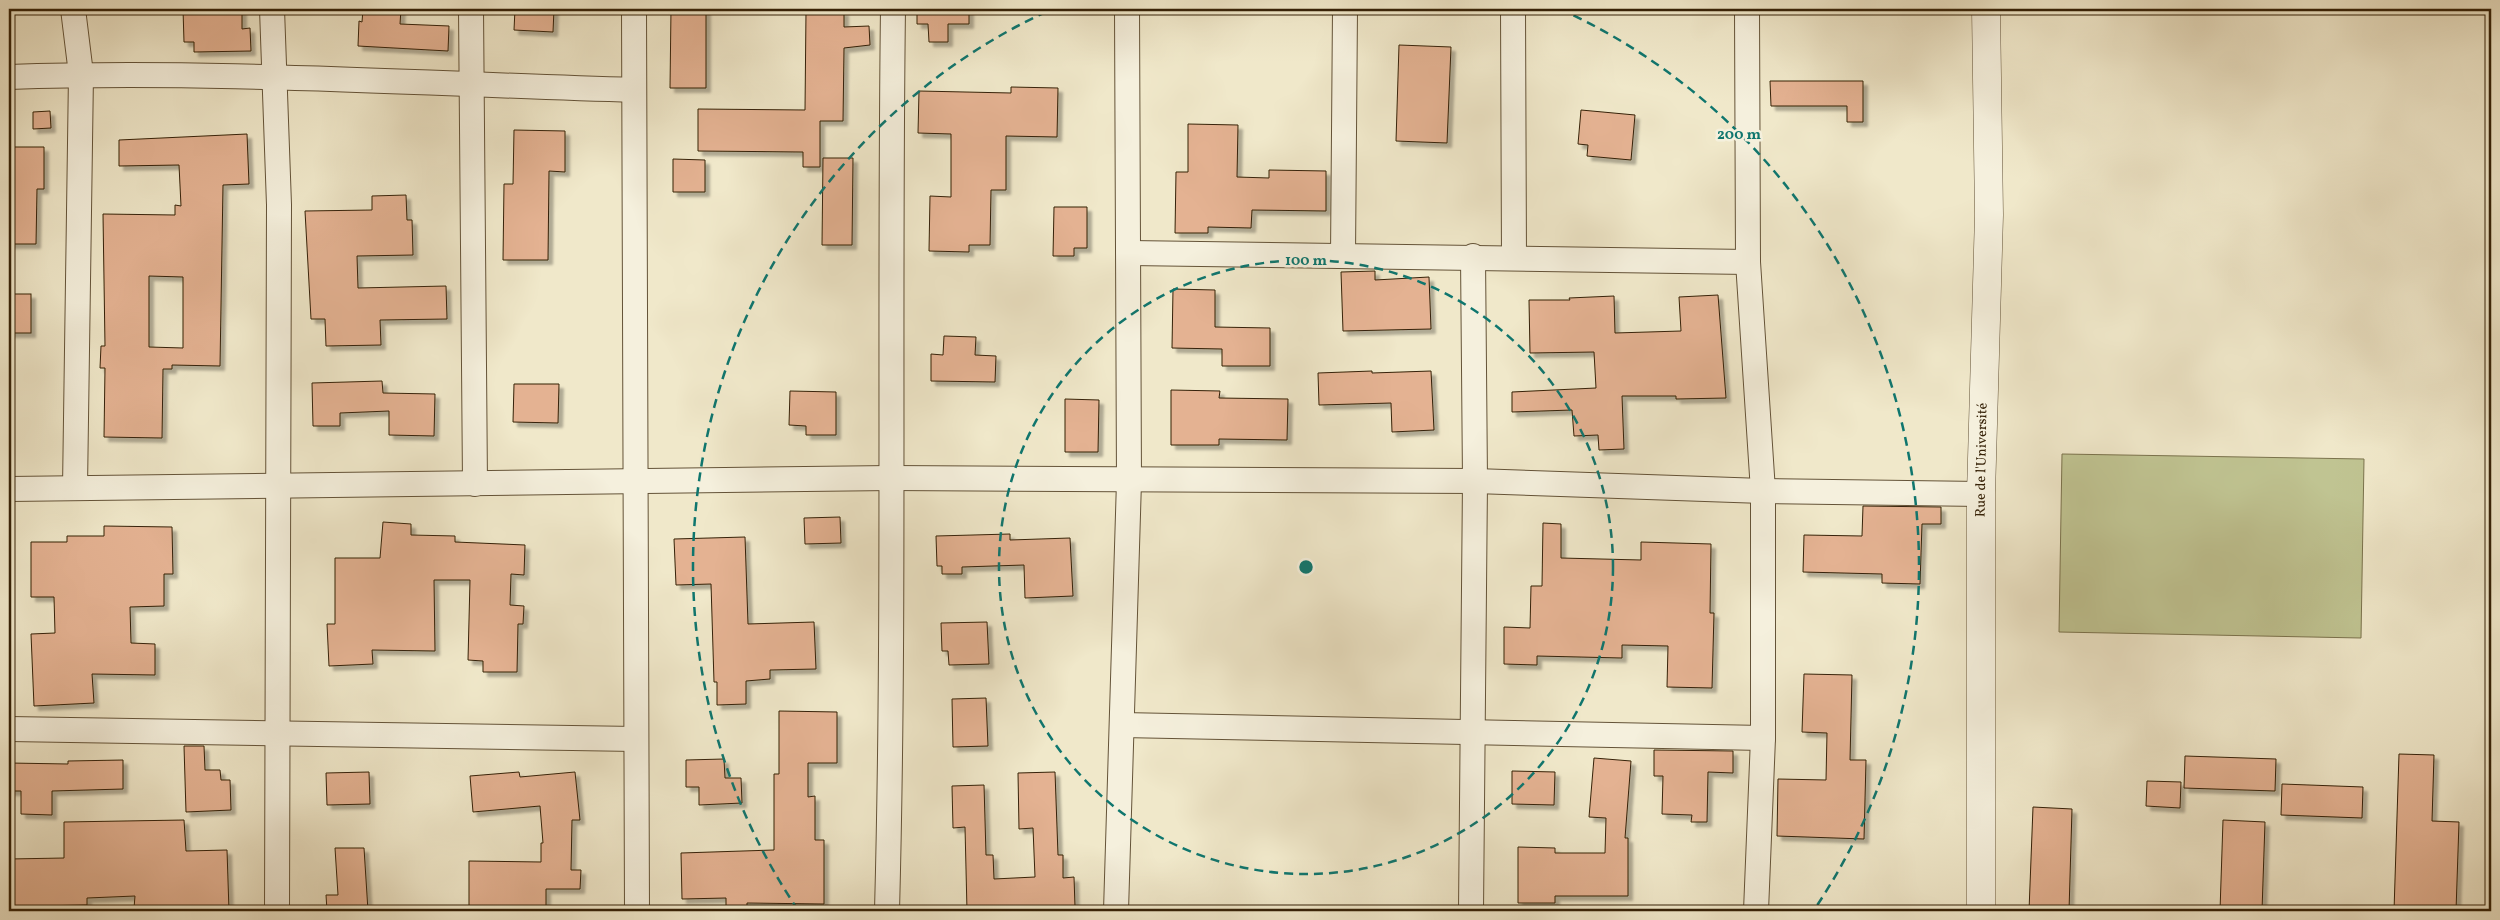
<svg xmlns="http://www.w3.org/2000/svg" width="2500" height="920" viewBox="0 0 2500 920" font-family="Vollkorn,serif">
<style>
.green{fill:#c0c492;stroke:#7a724c}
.building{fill:#e4b292;stroke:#352107;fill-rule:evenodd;filter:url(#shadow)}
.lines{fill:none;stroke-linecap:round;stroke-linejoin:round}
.minor-casing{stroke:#645338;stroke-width:26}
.tertiary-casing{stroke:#645338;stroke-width:29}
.minor{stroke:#f5f0dd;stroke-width:24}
.tertiary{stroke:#f5f0dd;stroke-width:28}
.ring{fill:none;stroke:#0f766e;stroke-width:2.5;stroke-dasharray:9 6}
.labels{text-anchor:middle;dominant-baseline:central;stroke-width:5;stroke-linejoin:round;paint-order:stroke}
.street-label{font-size:14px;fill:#352107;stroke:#f5f0dd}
.centre{fill:#0f766e;stroke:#f5f0dd;stroke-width:2.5}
.ring-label{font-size:15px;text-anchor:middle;font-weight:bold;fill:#0f766e;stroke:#f5f0dd;stroke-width:5;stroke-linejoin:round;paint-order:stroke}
</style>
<defs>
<filter id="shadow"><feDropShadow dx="4.5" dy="4.5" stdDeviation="1" flood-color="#0004"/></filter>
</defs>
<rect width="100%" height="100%" fill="#f0e8ca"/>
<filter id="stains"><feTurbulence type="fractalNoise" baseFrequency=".004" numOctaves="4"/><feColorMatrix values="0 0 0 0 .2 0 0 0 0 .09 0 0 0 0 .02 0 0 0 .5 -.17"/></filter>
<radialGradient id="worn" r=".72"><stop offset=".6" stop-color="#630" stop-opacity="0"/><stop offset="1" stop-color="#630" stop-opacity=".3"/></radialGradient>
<polygon class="green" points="2062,454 2364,459 2361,638 2059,632"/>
<g class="building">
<polygon points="183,9 242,9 242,29 250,28 251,51 194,52 194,42 184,42"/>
<polygon points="363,9 401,9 400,24 449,26 448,51 358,46 359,21 362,22"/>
<polygon points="515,9 554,9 553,32 514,30"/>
<polygon points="671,9 706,9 706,88 670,88"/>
<polygon points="917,9 969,9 969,24 948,24 948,42 929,42 928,24 917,24"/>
<polygon points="806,11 844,11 844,27 869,26 870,45 844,48 843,121 820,121 820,167 803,167 803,152 698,151 698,109 805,110"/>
<polygon points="1399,45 1451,47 1447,143 1396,141"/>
<polygon points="1770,81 1863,81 1863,122 1847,122 1847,106 1771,106"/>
<polygon points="1011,87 1058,88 1057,137 1006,136 1006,190 991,190 990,245 969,245 969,252 929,251 930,196 951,197 951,134 918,133 919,91 1011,93"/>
<polygon points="1581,110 1635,115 1631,160 1587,156 1588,145 1578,144"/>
<polygon points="50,111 51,128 33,129 33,112"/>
<polygon points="1188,124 1238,125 1237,177 1269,178 1269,170 1326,171 1326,211 1252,210 1251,228 1208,227 1208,233 1175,233 1176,172 1188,172"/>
<polygon points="514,130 565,131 565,172 549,171 548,260 503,260 504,184 513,184"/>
<path d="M247 134 249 184 223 185 220 366 172 365V369H163L162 438 104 437 105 368H100L101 346H105L103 214 175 215V205L181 206 179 165 119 166V140ZM149 276 183 277V348L149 347Z"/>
<polygon points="9,147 44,147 44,189 37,189 36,244 9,244"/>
<polygon points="823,158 853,158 852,245 822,245"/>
<polygon points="673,159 705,160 705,192 673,192"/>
<polygon points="406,195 407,220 412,220 413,255 357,256 358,288 446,286 447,319 380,320 381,345 326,346 325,319 311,319 305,211 372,210 372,196"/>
<polygon points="1054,207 1087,207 1087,248 1074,248 1074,256 1053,256"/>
<polygon points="1375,271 1375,280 1429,277 1431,329 1343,331 1341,272"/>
<polygon points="1173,289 1215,290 1215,327 1270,328 1270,366 1222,366 1222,349 1172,348"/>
<rect x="9" y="294" width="22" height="39"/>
<polygon points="1718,295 1726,398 1676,399 1676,396 1622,396 1624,449 1599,450 1598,435 1574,436 1572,410 1512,412 1512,392 1596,388 1594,352 1530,353 1529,300 1570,300 1569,298 1614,296 1615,333 1681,331 1679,297"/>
<polygon points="944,336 976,337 975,355 996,356 995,382 931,381 931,354 943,355"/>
<polygon points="1372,371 1372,373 1431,371 1434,430 1392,432 1391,403 1319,405 1318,373"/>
<polygon points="382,381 383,393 435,394 434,436 389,435 389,411 340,413 340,426 313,426 312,383"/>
<polygon points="514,384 559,384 558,423 513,422"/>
<polygon points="1171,390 1220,391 1219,398 1288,399 1287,440 1219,439 1219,445 1171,445"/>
<polygon points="790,391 836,392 836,435 806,435 806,426 789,425"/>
<polygon points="1065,399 1099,400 1098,452 1065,452"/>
<polygon points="1863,506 1941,507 1941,524 1922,524 1920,584 1882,583 1882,574 1803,572 1804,535 1862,536"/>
<polygon points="840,517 841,543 805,544 804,518"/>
<polygon points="383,522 411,524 411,535 455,536 455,542 525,545 524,575 511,574 510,605 524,606 523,624 518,624 517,672 483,672 483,661 468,660 470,580 434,580 435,651 372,650 373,664 329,666 327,624 335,624 335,558 380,558"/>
<polygon points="1543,523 1561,524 1561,558 1641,560 1641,542 1711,544 1710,613 1714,613 1712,688 1667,687 1668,646 1622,645 1622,658 1537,656 1537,665 1504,664 1504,627 1530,628 1531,586 1542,586"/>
<polygon points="104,526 172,527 173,574 164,574 164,606 130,607 131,643 155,644 155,675 92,674 94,703 34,706 31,634 55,633 54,597 31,597 31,542 67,542 67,536 104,536"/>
<polygon points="1010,534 1010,540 1070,538 1073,596 1025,598 1024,565 962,567 962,574 942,574 942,566 937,566 936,536"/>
<polygon points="745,537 748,624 814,622 816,669 770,670 770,679 746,681 746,704 717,705 717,682 714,682 711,584 676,585 674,539"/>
<polygon points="987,622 989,664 949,665 948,651 942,651 941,623"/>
<polygon points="1804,674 1852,675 1850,760 1866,760 1864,839 1777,836 1778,779 1826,780 1827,733 1802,732"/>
<polygon points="986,698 988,746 953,747 952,699"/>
<polygon points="779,711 837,712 837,763 808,763 808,797 815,796 815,840 824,840 824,904 747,903 747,911 726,911 726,898 682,899 681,853 774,850 774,774 779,774"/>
<polygon points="184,746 204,746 205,770 220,770 221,780 230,780 231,810 186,812"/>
<polygon points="1654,750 1733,751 1733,773 1708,772 1707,822 1691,822 1692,815 1662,814 1663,776 1654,776"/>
<polygon points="2399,754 2434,755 2432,821 2459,822 2456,911 2394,911"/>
<polygon points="2185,756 2276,759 2275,791 2184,788"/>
<polygon points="1594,758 1631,761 1625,838 1628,838 1628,896 1555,896 1555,903 1518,903 1518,847 1555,848 1555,853 1605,853 1606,818 1589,817"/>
<polygon points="724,759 725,778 741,778 742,803 699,805 699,787 686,787 686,760"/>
<polygon points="123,760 123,789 52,791 52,815 21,814 21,791 9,791 9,763 68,764 68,761"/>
<polygon points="1512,771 1555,772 1554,805 1512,804"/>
<polygon points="369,772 370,804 327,805 326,773"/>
<polygon points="519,772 520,777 575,772 580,820 572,820 571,870 581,870 580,889 546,889 546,911 526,911 526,906 469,906 469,861 541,862 541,843 543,843 540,806 473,812 470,776"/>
<polygon points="1055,772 1058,855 1063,855 1063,878 1074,877 1075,907 967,911 965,827 953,828 952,786 984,785 986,855 993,855 994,879 1035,877 1033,828 1019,829 1018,773"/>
<polygon points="2147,781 2181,782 2180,808 2146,806"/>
<polygon points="2282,784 2363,787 2362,818 2281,815"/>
<polygon points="2033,807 2072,809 2069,911 2029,911"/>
<polygon points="184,820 186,851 227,850 229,911 134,908 135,896 87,898 87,905 36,906 36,909 9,910 9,859 64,858 64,822"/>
<polygon points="2223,820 2265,822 2262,911 2220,911"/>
<polygon points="335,848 364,848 368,911 327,911 326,895 338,895"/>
</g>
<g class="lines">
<defs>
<g id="minor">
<polyline points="73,9 81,74 75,488"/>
<polyline points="272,9 279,205 277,911"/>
<polyline points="471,9 475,484"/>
<polyline points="634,9 637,911"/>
<polyline points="1513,9 1514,257"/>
<polyline points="1747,9 1748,262 1763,491 1763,738 1756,911"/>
<path d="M9 77C217 70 426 84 634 90"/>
<polyline points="1130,253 1748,262"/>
<polyline points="1343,255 1345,9"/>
<polyline points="9,489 891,478 1475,481 1763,491 1981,494"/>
<polyline points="1122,725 1763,738"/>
<polyline points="9,729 636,739"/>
<path d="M887 911C895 611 889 310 893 9"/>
<polyline points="1116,911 1129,481 1127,9"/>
<polyline points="1471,911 1475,481 1473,256"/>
</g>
<polyline id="tertiary" points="1981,911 1981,494 1989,215 1986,9"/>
</defs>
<use href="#minor" class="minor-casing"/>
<use href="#tertiary" class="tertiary-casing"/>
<use href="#minor" class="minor"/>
<use href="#tertiary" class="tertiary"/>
</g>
<g class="ring">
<circle cx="1306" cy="567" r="307"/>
<path d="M798 910A613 613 0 0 1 1052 9M1560 9A613 613 0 0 1 1814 910"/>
</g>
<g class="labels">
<g class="street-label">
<text transform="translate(1982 460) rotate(-89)">Rue de l'Université</text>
</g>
</g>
<circle cx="1306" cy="567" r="8" class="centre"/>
<g class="ring-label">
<text x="1739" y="139">200 m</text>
<text x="1306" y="265">100 m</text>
</g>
<rect width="2500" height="920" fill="none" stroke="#f0e8ca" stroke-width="30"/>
<rect x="10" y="10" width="2480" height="900" fill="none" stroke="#352107" stroke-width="2.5"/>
<rect x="15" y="15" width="2470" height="890" fill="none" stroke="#352107"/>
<rect width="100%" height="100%" filter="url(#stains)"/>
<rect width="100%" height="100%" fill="url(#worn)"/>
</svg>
